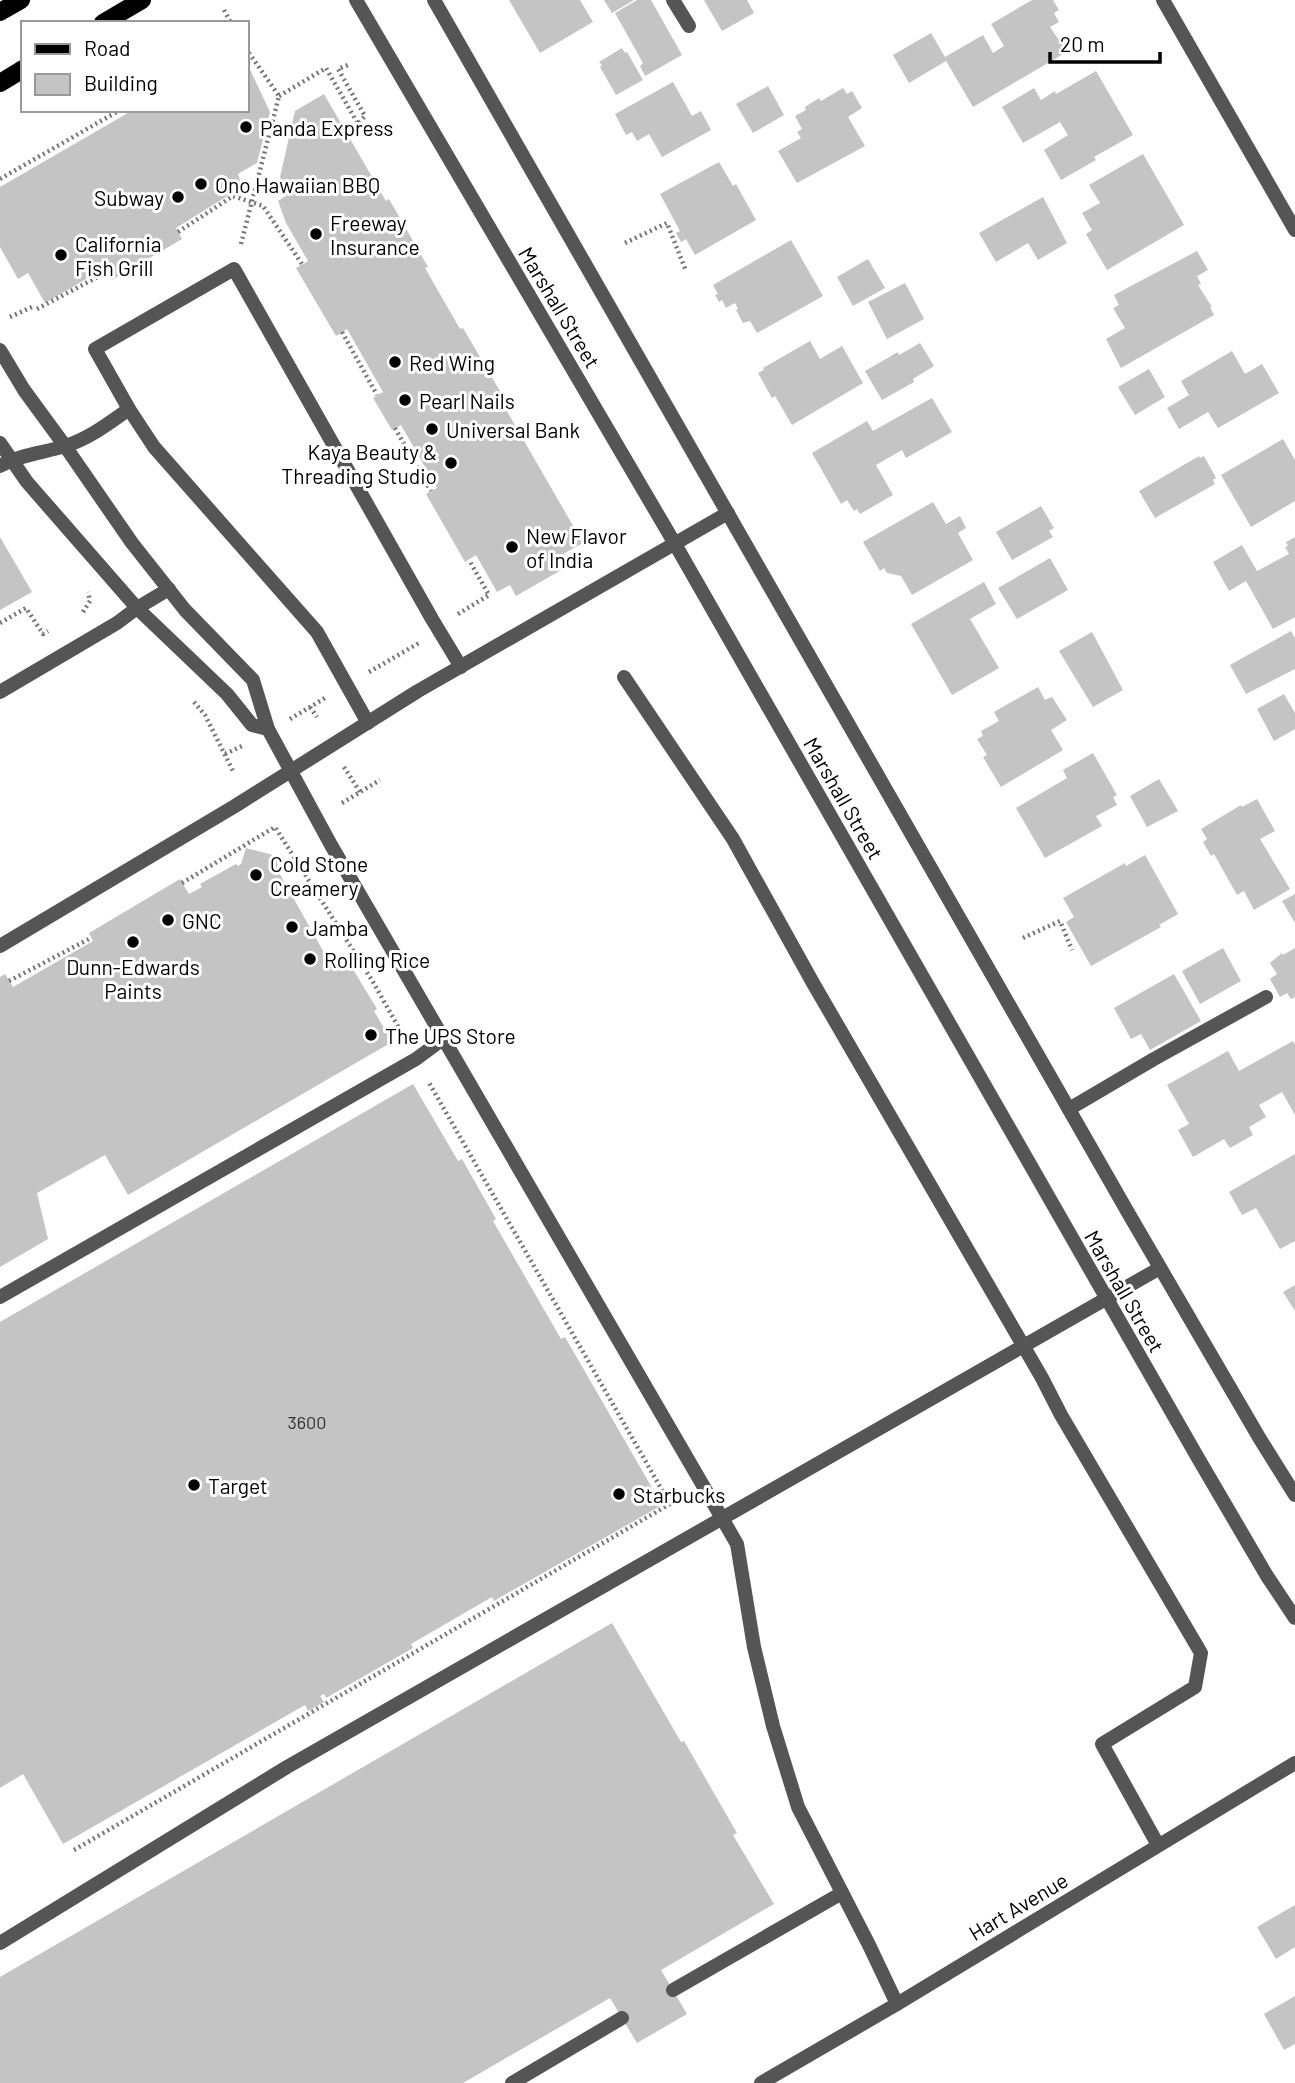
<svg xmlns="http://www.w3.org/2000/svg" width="1295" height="2083" viewBox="0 0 1295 2083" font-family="Barlow,sans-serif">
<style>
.building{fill:#c4c4c4}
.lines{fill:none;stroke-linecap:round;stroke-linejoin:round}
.path{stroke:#777;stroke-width:4.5;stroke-dasharray:2 3.5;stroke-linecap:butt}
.service{stroke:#555;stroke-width:14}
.minor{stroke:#555;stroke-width:14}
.tertiary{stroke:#555;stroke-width:14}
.primary{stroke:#000;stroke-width:18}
.poi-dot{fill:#000;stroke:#fff;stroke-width:2.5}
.labels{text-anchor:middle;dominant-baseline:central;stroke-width:6;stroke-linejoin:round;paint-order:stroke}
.number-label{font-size:18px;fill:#313131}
.poi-label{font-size:21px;fill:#000;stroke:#fff;text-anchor:start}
.street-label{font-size:21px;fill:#000;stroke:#fff}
</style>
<rect width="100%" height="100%" fill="#fff"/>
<g class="building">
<polygon points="509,0 580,0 593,22 540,53"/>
<polygon points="604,0 634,0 612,13"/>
<polygon points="637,0 651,0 682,55 645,76 640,66 643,63 615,13"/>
<polygon points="704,0 747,0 754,13 722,31"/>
<polygon points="1032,0 1053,0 1059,10 1054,13 1059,22 1050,27 1063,46 1062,47 1065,53 973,107 946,61 909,83 893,55 931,33 945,57 983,35 993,53 1004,46 991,24"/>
<polygon points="622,48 625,53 627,52 643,80 616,95 600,67 602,65 599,62"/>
<polygon points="247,63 270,112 257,163 238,174 242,187 176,228 182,239 112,280 105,268 45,303 28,273 18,279 0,247 0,187 133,110 247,110"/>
<polygon points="1096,71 1133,135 1094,157 1096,160 1061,180 1044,150 1068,135 1060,122 1023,143 1002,107 1034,88 1041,100 1055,91 1056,94"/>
<polygon points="673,82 692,116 701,111 711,130 662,157 649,134 637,141 632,132 626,135 615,114"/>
<polygon points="768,86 784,115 753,133 736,104"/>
<polygon points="843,88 847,94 852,91 862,108 848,117 865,146 797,183 778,151 801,138 797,132 802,129 795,116 806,110 805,107 819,98 821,101"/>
<polygon points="324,94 386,201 389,199 428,267 425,268 460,329 463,328 504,398 501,401 583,543 563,554 570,565 516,596 510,585 497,592 476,555 465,562 426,494 437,488 401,425 392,430 373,398 383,392 347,329 336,336 296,268 308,261 286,223 278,201 289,194 280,177 295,111"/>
<polygon points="1143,154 1184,225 1107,270 1086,234 1092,230 1082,213 1100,203 1089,185"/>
<polygon points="719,162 733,186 736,184 756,220 695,255 686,239 681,242 676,233 680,231 660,194"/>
<polygon points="1043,197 1067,243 1038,260 1028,243 996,262 979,233"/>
<polygon points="791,240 823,296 757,333 750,321 743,323 736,310 738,309 735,303 726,308 722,300 719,302 715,295 718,294 713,285"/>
<polygon points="1197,251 1208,270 1197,276 1201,284 1198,285 1212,307 1210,307 1214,315 1121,368 1106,339 1125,328 1113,308 1119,305 1114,295"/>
<polygon points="868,259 885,288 853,306 837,277"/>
<polygon points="905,283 924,319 887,339 868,302"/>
<polygon points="810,341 820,359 842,346 863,383 792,425 775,396 772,398 758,373 764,370 763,368"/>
<polygon points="920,343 934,366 913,379 914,382 882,400 865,371 898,352 899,355"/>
<polygon points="1232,351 1245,374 1262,364 1279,393 1218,428 1208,412 1179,429 1167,408 1189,395 1181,381"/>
<polygon points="1149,369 1165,397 1135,415 1118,387"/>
<polygon points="932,398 952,432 906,458 902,450 876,465 893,495 860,514 857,509 854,511 847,500 841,504 812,453 867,421 873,431"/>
<polygon points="1283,439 1295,460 1295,501 1251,527 1221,475"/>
<polygon points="1199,456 1200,458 1204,456 1216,478 1213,480 1215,484 1155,518 1139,491"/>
<polygon points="933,502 946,524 960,516 966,528 958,533 973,560 912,595 901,576 887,573 884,568 880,571 863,542"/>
<polygon points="1041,506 1054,528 1049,531 1053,537 1012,560 996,532"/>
<polygon points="0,537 32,592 0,610"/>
<polygon points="1295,537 1295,617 1273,629 1246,581 1229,591 1213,562 1242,545 1257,571 1289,554 1285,547 1288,546 1286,542"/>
<polygon points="1050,558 1068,590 1017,619 998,588"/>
<polygon points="984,582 996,604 970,619 999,668 952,695 911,624"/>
<polygon points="1291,631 1295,638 1295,669 1246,694 1230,665"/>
<polygon points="1092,632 1123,690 1093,707 1059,651"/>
<polygon points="1038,687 1045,700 1052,697 1067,720 1051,730 1063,750 1001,787 983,757 987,755 977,739 983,736 981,731 999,721 994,712"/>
<polygon points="1284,694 1295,713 1295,729 1274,741 1257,709"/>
<polygon points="1093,753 1117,795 1113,797 1117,805 1096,816 1102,826 1045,858 1016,808 1067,778 1063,770"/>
<polygon points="1159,779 1178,811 1147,827 1130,796"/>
<polygon points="1257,799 1275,831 1260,839 1290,889 1254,910 1244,891 1237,895 1214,854 1211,856 1203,842 1207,839 1201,829 1241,805 1242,807"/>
<polygon points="246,848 280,857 277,869 331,965 354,971 377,1009 374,1011 392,1042 128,1195 105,1155 37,1193 48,1239 0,1267 0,977 5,974 13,987 93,941 89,933 180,879 189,894 202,887 200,884 236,864 238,866 241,864"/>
<polygon points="1145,855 1178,914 1159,925 1161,927 1091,966 1066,922 1074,917 1063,898 1125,863 1126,866"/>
<polygon points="1295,894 1295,923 1282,901"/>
<polygon points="1223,948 1241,981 1200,1004 1182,971"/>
<polygon points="1295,948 1295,997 1291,999 1287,993 1280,997 1270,979 1277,974 1270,963 1282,953 1283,955"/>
<polygon points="1174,974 1201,1021 1150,1050 1141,1034 1131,1039 1114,1008"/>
<polygon points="1293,1041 1295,1045 1295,1115 1282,1092 1259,1105 1266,1117 1249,1127 1253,1135 1230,1148 1224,1139 1193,1157 1178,1130 1189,1124 1167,1085 1228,1051 1239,1071"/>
<polygon points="413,1084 458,1161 462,1159 496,1219 493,1221 561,1339 565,1337 662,1505 494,1601 492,1597 411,1644 413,1648 326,1698 324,1694 320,1696 324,1702 308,1711 305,1705 63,1844 23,1774 0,1788 0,1322"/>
<polygon points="1295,1154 1295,1241 1280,1249 1256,1208 1242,1215 1229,1192"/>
<polygon points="1295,1285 1295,1311 1283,1292"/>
<polygon points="612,1623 681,1742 684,1741 737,1833 733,1835 774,1904 661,1970 687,2014 637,2043 610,1998 463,2083 0,2083 0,1977"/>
<polygon points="1295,1905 1295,1947 1276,1959 1257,1927"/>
<polygon points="1295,1996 1295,2044 1284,2050 1264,2014"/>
</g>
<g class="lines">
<g class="path">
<polyline points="224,10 231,23"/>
<polyline points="279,96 326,68 358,124 365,116 338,69 348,65"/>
<polyline points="0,179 120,110"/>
<polyline points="178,232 233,196 263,206 302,264"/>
<polyline points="625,243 667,223 686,271"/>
<polyline points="241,244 279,96 247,50"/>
<polyline points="37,309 107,272"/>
<polyline points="10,317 32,307"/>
<polyline points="342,332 377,395"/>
<polyline points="395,428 431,491"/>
<polyline points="83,612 90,601 88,592"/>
<polyline points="458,614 489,595 469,560"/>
<polyline points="0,623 26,608 43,634 48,631"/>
<polyline points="369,672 419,643"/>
<polyline points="194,702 205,715 233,771"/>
<polyline points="310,707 317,717"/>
<polyline points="290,719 325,698"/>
<polyline points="225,754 242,746"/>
<polyline points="344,767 360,792"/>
<polyline points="342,803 380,780"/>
<polyline points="182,883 275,827 373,982 404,1037"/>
<polyline points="1023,938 1060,921 1072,950"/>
<polyline points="9,981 91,938"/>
<polyline points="74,1850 670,1504 428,1081"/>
</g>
<g class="service">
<polyline points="673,0 689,26"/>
<polyline points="0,350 24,390 65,446 132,543 185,610 253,680 268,729 331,845 737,1544 754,1647 773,1726 798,1807 869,1945 897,2004"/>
<polyline points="0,443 27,482 137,608 227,694 252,725 268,729"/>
<path d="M0 466C21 454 45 453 68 445 91 437 109 423 129 409"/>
<polyline points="624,677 733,839 813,983 1042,1378 1061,1415 1201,1653 1195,1687 1102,1744 1158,1845"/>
<polyline points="0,692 117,623 137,608 169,589"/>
<polyline points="368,723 317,632 154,447 129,409 95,349 234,269 432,619 461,667"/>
<polyline points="0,946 235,806 418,691 728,513"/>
<polyline points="1069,1109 1154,1059 1266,997"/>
<polyline points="0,1297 416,1059 443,1039"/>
<polyline points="0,1943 287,1767 1160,1268"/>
<polyline points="673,1990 842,1893"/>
<polyline points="512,2083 622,2018"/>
</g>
<g class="minor">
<polyline points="1163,0 1295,230"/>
<polyline points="761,2083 897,2004 1295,1763"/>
</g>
<g class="tertiary">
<polyline points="356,0 675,544 1198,1458 1267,1576 1295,1618"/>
<polyline points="434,0 1130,1216 1260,1439 1295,1495"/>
</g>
<g class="primary">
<polyline points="0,12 21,0"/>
<polyline points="103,23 142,0"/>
<polyline points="0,83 23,69"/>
</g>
</g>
<g class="poi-dot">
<circle cx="246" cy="127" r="7"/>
<circle cx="201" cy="184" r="7"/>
<circle cx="178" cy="197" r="7"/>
<circle cx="316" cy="234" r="7"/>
<circle cx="61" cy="255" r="7"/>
<circle cx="395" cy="362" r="7"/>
<circle cx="405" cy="400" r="7"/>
<circle cx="432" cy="429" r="7"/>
<circle cx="451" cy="463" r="7"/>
<circle cx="512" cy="547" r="7"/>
<circle cx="256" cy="875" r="7"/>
<circle cx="168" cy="920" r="7"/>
<circle cx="292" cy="927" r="7"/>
<circle cx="133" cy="942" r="7"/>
<circle cx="310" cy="959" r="7"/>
<circle cx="371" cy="1035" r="7"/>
<circle cx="194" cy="1485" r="7"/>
<circle cx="619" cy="1494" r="7"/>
</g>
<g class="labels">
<g class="number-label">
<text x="307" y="1422">3600</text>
</g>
<g class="poi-label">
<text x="260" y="127">Panda Express</text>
<text x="215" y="184">Ono Hawaiian BBQ</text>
<text x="164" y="197" text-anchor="end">Subway</text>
<text x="330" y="222">Freeway<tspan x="330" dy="24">Insurance</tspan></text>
<text x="75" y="243">California<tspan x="75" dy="24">Fish Grill</tspan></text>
<text x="409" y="362">Red Wing</text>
<text x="419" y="400">Pearl Nails</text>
<text x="446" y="429">Universal Bank</text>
<text x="437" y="451" text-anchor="end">Kaya Beauty &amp;<tspan x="437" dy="24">Threading Studio</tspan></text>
<text x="526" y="535">New Flavor<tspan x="526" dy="24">of India</tspan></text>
<text x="270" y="863">Cold Stone<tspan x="270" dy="24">Creamery</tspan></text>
<text x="182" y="920">GNC</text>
<text x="306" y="927">Jamba</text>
<text x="324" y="959">Rolling Rice</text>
<text x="133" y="966" text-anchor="middle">Dunn-Edwards<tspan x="133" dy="24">Paints</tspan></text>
<text x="385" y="1035">The UPS Store</text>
<text x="208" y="1485">Target</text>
<text x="633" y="1494">Starbucks</text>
</g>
<g class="street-label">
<text transform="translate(560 307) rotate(59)">Marshall Street</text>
<text transform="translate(844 798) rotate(60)">Marshall Street</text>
<text transform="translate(1125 1291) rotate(60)">Marshall Street</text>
<text transform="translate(1018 1906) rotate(-31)">Hart Avenue</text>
</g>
</g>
<rect x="21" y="21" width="228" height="91" fill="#ffffff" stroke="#999999" stroke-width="2"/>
<rect x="35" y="44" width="35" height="10" fill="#000000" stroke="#999999" stroke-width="2"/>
<text x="84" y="56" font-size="21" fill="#000000">Road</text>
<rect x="35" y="74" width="35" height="21" fill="#c4c4c4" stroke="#999999" stroke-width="2"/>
<text x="84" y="91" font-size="21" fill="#000000">Building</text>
<path d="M1050 52v10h110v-10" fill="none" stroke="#000000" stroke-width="3.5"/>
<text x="1060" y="52" font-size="21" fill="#000000" stroke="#ffffff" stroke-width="5" paint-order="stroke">20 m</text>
</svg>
